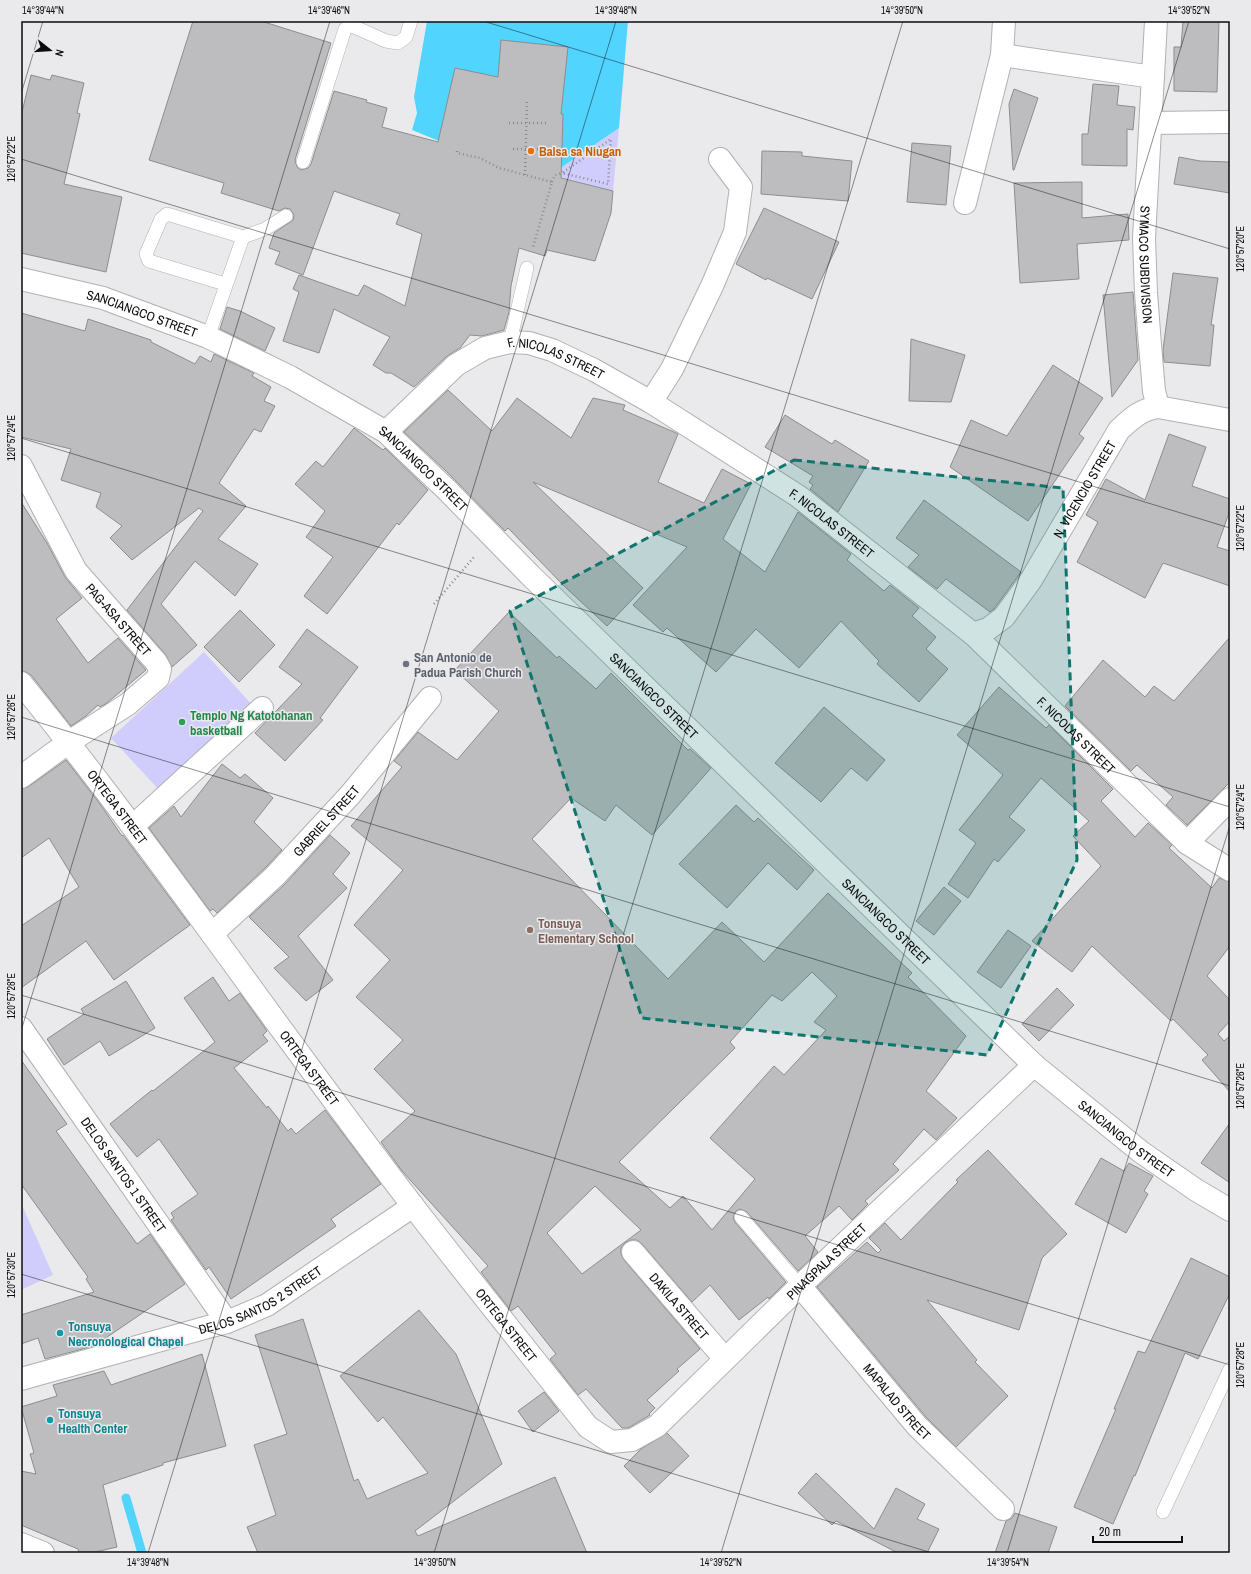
<svg xmlns="http://www.w3.org/2000/svg" width="1251" height="1574" viewBox="0 0 1251 1574" font-family="'Archivo Narrow',sans-serif">
<style>
.green{fill:#d0cdfc}
.water{fill:#51d4fe}
.lines{fill:none;stroke-linecap:round;stroke-linejoin:round}
.stream{stroke:#51d4fe;stroke-width:9}
.building{fill:#bdbdbf;stroke:#8d8c8f;fill-rule:evenodd}
.service-casing{stroke:#b1b0b3;stroke-width:14}
.minor-casing{stroke:#b1b0b3;stroke-width:24}
.secondary-casing{stroke:#b1b0b3;stroke-width:24}
.path{stroke:#8b8b8d;stroke-width:2.5;stroke-dasharray:1 3;stroke-linecap:butt}
.service{stroke:#fff;stroke-width:13}
.minor{stroke:#fff;stroke-width:22}
.secondary{stroke:#fff;stroke-width:22}
.marked{fill:#0f766e;fill-opacity:0.2;stroke:#0f766e;stroke-width:3;stroke-dasharray:8 5;stroke-linejoin:round}
.ticks{fill:none;stroke:#0c0c0d;stroke-width:1;stroke-opacity:0.45}
.food-dot{fill:#e8710a;stroke:#eaeaed;stroke-width:1.5}
.worship-dot{fill:#6b7280;stroke:#eaeaed;stroke-width:1.5}
.leisure-dot{fill:#2e9e5b;stroke:#eaeaed;stroke-width:1.5}
.education-dot{fill:#8d6e63;stroke:#eaeaed;stroke-width:1.5}
.culture-dot{fill:#0f9aa8;stroke:#eaeaed;stroke-width:1.5}
.labels{text-anchor:middle;dominant-baseline:central;stroke-width:3;stroke-linejoin:round;paint-order:stroke}
.food-label{font-size:13px;font-weight:bold;fill:#c56008;stroke:#eaeaed;text-anchor:start}
.street-label{font-size:13px;fill:#0c0c0d;stroke:#eaeaed}
.worship-label{font-size:13px;font-weight:bold;fill:#5b616d;stroke:#eaeaed;text-anchor:start}
.leisure-label{font-size:13px;font-weight:bold;fill:#27864d;stroke:#eaeaed;text-anchor:start}
.education-label{font-size:13px;font-weight:bold;fill:#785e54;stroke:#eaeaed;text-anchor:start}
.culture-label{font-size:13px;font-weight:bold;fill:#0d838f;stroke:#eaeaed;text-anchor:start}
.neatline{fill:none;stroke:#0c0c0d;stroke-width:1.5}
.ticks-label{font-size:10px;text-anchor:middle;fill:#0c0c0d}
</style>
<rect width="100%" height="100%" fill="#eaeaed"/>
<g class="green">
<polygon points="619,128 613,191 558,177 553,173"/>
<polygon points="204,652 253,706 161,792 111,738"/>
<polygon points="21,1203 53,1275 21,1290"/>
</g>
<polygon class="water" points="427,21 628,21 619,128 553,173 439,141 412,130 417,113 414,97"/>
<g class="lines">
<polyline class="stream" points="126,1498 142,1553"/>
</g>
<g class="building">
<polygon points="193,21 261,21 331,43 295,160 297,167 301,170 308,168 311,164 334,91 367,100 366,102 387,108 382,127 438,142 455,68 498,77 501,40 568,47 561,114 563,114 561,178 613,191 611,213 595,261 547,250 545,256 519,248 511,286 509,312 504,330 482,336 470,335 460,348 447,356 414,387 391,373 386,373 373,365 390,337 334,309 319,353 283,341 299,292 293,289 299,275 358,296 364,285 405,306 422,234 396,224 400,214 334,191 303,275 275,264 280,252 269,248 274,233 293,220 294,215 290,209 285,208 279,211 221,193 224,183 149,160"/>
<polygon points="1183,21 1219,21 1217,92 1174,91 1174,47 1181,47"/>
<polygon points="31,75 50,80 52,75 84,83 77,113 80,114 64,184 122,197 106,272 21,253 21,116"/>
<polygon points="1093,84 1119,86 1117,105 1135,107 1133,130 1127,129 1127,166 1082,165 1082,134 1088,134"/>
<polygon points="1014,89 1038,98 1014,170 1013,170 1009,104"/>
<polygon points="912,143 951,146 946,205 907,202"/>
<polygon points="762,151 802,152 802,156 852,161 848,201 761,194"/>
<polygon points="1179,157 1200,161 1230,162 1230,193 1174,184"/>
<polygon points="1082,182 1082,218 1128,214 1129,240 1077,244 1079,279 1020,283 1014,183"/>
<polygon points="764,208 839,242 812,299 767,278 766,280 736,264"/>
<polygon points="1173,273 1218,278 1211,325 1214,325 1210,366 1164,362 1163,350"/>
<polygon points="1133,292 1138,360 1112,397 1103,295"/>
<polygon points="227,307 240,311 275,328 265,351 220,329"/>
<polygon points="21,313 85,331 88,319 151,340 151,342 195,364 200,356 211,362 214,354 254,373 252,376 271,387 264,401 275,406 261,432 254,429 219,483 246,506 218,539 258,564 235,596 195,561 161,604 197,645 172,667 165,654 127,610 203,511 199,508 132,560 110,538 122,526 96,507 101,493 61,480 71,449 21,437"/>
<polygon points="911,339 965,355 951,402 909,401"/>
<polygon points="1053,365 1103,398 1079,434 1084,438 1028,521 950,467 971,420 1007,436"/>
<polygon points="448,390 492,431 517,398 571,438 593,398 625,405 623,410 674,432 678,434 658,482 704,503 722,469 751,484 723,539 765,572 798,512 851,554 847,560 884,591 890,585 919,608 912,616 936,637 926,649 948,669 919,702 877,664 879,661 841,621 799,668 756,629 716,672 667,628 663,632 633,605 687,547 533,482 643,588 607,626 563,585 508,528 505,531 445,470 404,432"/>
<polygon points="785,415 832,444 835,440 869,461 838,512 810,489 813,485 809,482 813,476 765,447"/>
<polygon points="354,428 383,450 385,448 428,490 399,525 397,523 327,614 304,596 333,557 306,537 325,511 295,484 316,461 323,467"/>
<polygon points="1169,434 1206,447 1192,486 1230,499 1230,510 1217,547 1230,551 1230,586 1163,563 1145,598 1077,562 1098,522 1086,515 1106,479 1145,500"/>
<polygon points="924,500 1021,572 994,609 990,612 946,579 937,589 908,567 919,555 896,538"/>
<polygon points="21,502 47,543 65,577 82,598 56,619 88,663 118,638 146,670 107,703 100,707 98,705 86,716 71,726 31,675 26,672 21,671"/>
<polygon points="240,610 275,645 239,682 204,647"/>
<path d="M509 612 557 658 559 656 596 689 611 673 688 750 690 749 711 768 652 835 616 805 605 821 571 798 532 839 668 979 722 922 764 962 828 893 912 973 908 977 966 1036 926 1091 957 1118 936 1140 924 1129 893 1164 899 1170 865 1201 868 1204 852 1220 839 1206 805 1236 818 1252 798 1271 747 1212 740 1209 736 1211 733 1218 735 1222 786 1282 769 1299 768 1297 739 1320 710 1285 692 1302 642 1244 637 1240H631L625 1243 621 1248V1254L624 1260 700 1349 677 1369 679 1371 647 1400 655 1408 649 1414 650 1415 628 1428H622L586 1389 578 1395 550 1359 556 1354 518 1306 511 1311 481 1272 488 1266 402 1171 381 1142 415 1111 374 1069 403 1040 356 997 390 960 354 925 403 870 351 826 402 767 394 761 418 732 457 760 499 711 455 670ZM812 972 837 996 814 1022 826 1030 784 1075 774 1066 710 1138 755 1179 712 1230 683 1196 670 1208 619 1162 735 1048 730 1042 772 995 782 1001ZM595 1186 641 1230 582 1274 547 1233Z"/>
<polygon points="307,629 358,667 320,718 323,720 285,761 255,733 302,684 279,667"/>
<polygon points="1230,637 1230,782 1187,825 1166,805 1173,797 1137,765 1131,771 1065,706 1103,660 1145,697 1154,686 1174,701"/>
<polygon points="999,687 1046,728 1049,725 1113,789 1101,801 1135,837 1148,823 1172,845 1169,848 1212,888 1219,878 1230,882 1230,946 1207,976 1230,1000 1230,1021 1218,1034 1224,1041 1230,1036 1230,1092 1202,1060 1208,1055 1173,1019 1171,1021 1092,946 1072,972 1032,941 1101,866 1073,836 1089,821 1041,778 1009,817 1025,830 998,862 994,859 968,898 948,884 976,843 959,830 1003,775 957,735"/>
<polygon points="824,707 885,760 867,781 851,768 821,802 775,763"/>
<polygon points="66,760 100,804 122,836 123,835 190,925 114,980 86,941 21,988 21,926 79,887 49,838 21,858 21,789 28,787"/>
<polygon points="222,764 240,778 245,774 273,798 254,822 282,850 266,867 217,913 213,909 210,911 149,828 174,806 181,817"/>
<polygon points="736,805 754,822 758,818 814,870 797,890 768,863 727,908 679,864"/>
<polygon points="330,835 350,853 333,874 347,888 298,936 333,980 306,1001 274,968 289,957 249,917 284,885"/>
<polygon points="944,887 961,901 934,935 916,921"/>
<polygon points="1008,930 1031,946 1001,988 977,972"/>
<polygon points="213,977 229,1001 240,993 267,1031 263,1035 268,1041 234,1068 267,1108 268,1106 288,1131 291,1128 296,1134 325,1110 381,1184 331,1219 336,1226 231,1299 209,1267 206,1270 171,1220 174,1218 171,1213 198,1194 159,1139 137,1157 110,1124 152,1090 153,1091 215,1042 184,998"/>
<polygon points="126,981 155,1028 109,1056 100,1041 64,1065 47,1039 84,1014 81,1009"/>
<polygon points="1057,988 1074,1005 1039,1041 1022,1024"/>
<polygon points="21,1060 67,1124 56,1131 137,1244 150,1234 185,1284 94,1346 45,1359 38,1338 21,1344 21,1315 94,1292 86,1279 88,1277 21,1184"/>
<polygon points="1230,1123 1230,1183 1201,1163"/>
<polygon points="988,1150 1067,1234 1042,1258 1019,1330 927,1300 977,1360 975,1362 1008,1396 956,1447 926,1417 817,1287 867,1242 878,1253 881,1250 869,1238 885,1223 901,1240 958,1182 956,1180"/>
<polygon points="1101,1158 1124,1171 1129,1163 1153,1176 1144,1191 1148,1194 1126,1233 1075,1204"/>
<polygon points="1191,1258 1230,1277 1230,1293 1198,1359 1185,1353 1135,1476 1134,1475 1113,1524 1074,1507 1116,1409 1114,1409 1138,1351 1145,1353"/>
<polygon points="419,1310 456,1354 502,1464 415,1531 418,1536 555,1477 587,1553 258,1553 247,1527 276,1515 254,1445 287,1434 255,1335 303,1319 354,1481 358,1479 367,1499 428,1473 383,1417 378,1422 340,1376"/>
<polygon points="202,1354 226,1446 163,1463 163,1465 103,1485 117,1547 91,1553 79,1553 78,1549 21,1525 21,1471 36,1474 30,1454 34,1453 21,1407 57,1396 53,1385 104,1371 111,1385"/>
<polygon points="544,1392 559,1411 533,1432 518,1411"/>
<polygon points="667,1433 689,1456 650,1493 624,1466 641,1449"/>
<polygon points="816,1473 874,1529 896,1488 925,1504 917,1519 939,1529 927,1553 898,1553 836,1521 832,1525 798,1493"/>
<polygon points="1015,1513 1057,1527 1048,1553 995,1553 1006,1521 1012,1518"/>
</g>
<g class="lines">
<defs>
<g id="service">
<polyline points="303,162 345,29 350,25 386,41 398,43 406,37 411,21"/>
<polyline points="243,237 265,229 286,216"/>
<polyline points="208,337 243,237 167,214 161,219 146,254 149,261 225,284"/>
<polyline points="510,342 527,268"/>
<polyline points="741,1217 800,1286"/>
<polyline points="1163,1512 1230,1369"/>
</g>
<g id="minor">
<path id="s1" d="M1156 21 1144 238 1146 293 1150 345 1154 391 1158 407"/>
<polyline points="1002,55 1153,77"/>
<polyline points="1151,123 1230,122"/>
<polyline points="965,203 1002,55 1004,21"/>
<polyline points="651,402 672,369 712,286 735,232 741,187 720,159"/>
<path id="s2" d="M386 432 456 365 485 348 510 342 529 343 552 350 594 370 651 402 798 496 973 634 1187 843 1230 870"/>
<path id="s3" d="M21 466 76 571 156 662 160 669 158 678 128 704 69 742 21 777"/>
<path id="s4" d="M973 634 988 629 1004 617 1031 580 1119 430C1132 418 1140 410 1158 407L1230 420"/>
<path id="s5" d="M21 683C158 852 280 1033 413 1206 470 1280 529 1353 588 1427L611 1442 632 1440 657 1426 800 1286 1034 1065"/>
<polyline points="133,826 262,708"/>
<polyline points="1187,843 1230,799"/>
<path id="s6" d="M212 934 275 876 350 795 430 698"/>
<path id="s7" d="M21 1028 227 1322"/>
<path id="s8" d="M633 1252 725 1359"/>
<path id="s9" d="M800 1286 917 1426 1003 1509"/>
<path id="s10" d="M21 1379 208 1327 227 1322 267 1305 413 1206"/>
<polyline points="21,1544 43,1553"/>
</g>
<g id="secondary">
<path id="s11" d="M21 279 103 298 208 337 290 377 386 432 447 490 530 575 1034 1065 1141 1152 1196 1190 1230 1210"/>
</g>
</defs>
<use href="#service" class="service-casing"/>
<use href="#minor" class="minor-casing"/>
<use href="#secondary" class="secondary-casing"/>
<g class="path">
<polyline points="509,123 546,123"/>
<polyline points="513,149 542,149"/>
<polyline points="457,151 457,153 480,158 499,168 552,182 533,247"/>
<polyline points="525,175 527,102"/>
<polyline points="552,182 555,175 562,173 611,139 608,184 562,173"/>
<polyline points="434,604 474,557"/>
</g>
<use href="#service" class="service"/>
<use href="#minor" class="minor"/>
<use href="#secondary" class="secondary"/>
</g>
<path class="marked" d="M794 460 1063 488 1077 860 987 1055 642 1018 510 611Z"/>
<path class="ticks" d="M483 21 1230 249M21 94 43 21M21 159 1230 528M21 438 1230 807M21 717 1230 1086M21 995 1230 1365M21 1031 330 21M21 1274 932 1553M148 1553 616 21M434 1553 903 21M721 1553 1189 21M1007 1553 1230 825"/>
<circle class="food-dot" cx="531" cy="151" r="4"/>
<circle class="worship-dot" cx="406" cy="664" r="4"/>
<circle class="leisure-dot" cx="182" cy="722" r="4"/>
<circle class="education-dot" cx="530" cy="930" r="4"/>
<g class="culture-dot">
<circle cx="60" cy="1333" r="4"/>
<circle cx="50" cy="1420" r="4"/>
</g>
<g class="labels">
<g class="food-label">
<text x="539" y="151">Balsa sa Niugan</text>
</g>
<g class="street-label">
<text stroke="none"><textPath href="#s1" startOffset="244">SYMACO SUBDIVISION</textPath></text>
<text stroke="none"><textPath href="#s11" startOffset="126">SANCIANGCO STREET</textPath></text>
<text stroke="none"><textPath href="#s2" startOffset="205">F. NICOLAS STREET</textPath></text>
<text stroke="none"><textPath href="#s11" startOffset="450">SANCIANGCO STREET</textPath></text>
<text stroke="none"><textPath href="#s4" startOffset="187">N. VICENCIO STREET</textPath></text>
<text stroke="none"><textPath href="#s2" startOffset="529">F. NICOLAS STREET</textPath></text>
<text stroke="none"><textPath href="#s3" startOffset="183">PAG-ASA STREET</textPath></text>
<text stroke="none"><textPath href="#s11" startOffset="774">SANCIANGCO STREET</textPath></text>
<text stroke="none"><textPath href="#s2" startOffset="853">F. NICOLAS STREET</textPath></text>
<text stroke="none"><textPath href="#s5" startOffset="157">ORTEGA STREET</textPath></text>
<text stroke="none"><textPath href="#s6" startOffset="161">GABRIEL STREET</textPath></text>
<text stroke="none"><textPath href="#s11" startOffset="1098">SANCIANGCO STREET</textPath></text>
<text stroke="none"><textPath href="#s5" startOffset="481">ORTEGA STREET</textPath></text>
<text stroke="none"><textPath href="#s11" startOffset="1422">SANCIANGCO STREET</textPath></text>
<text stroke="none"><textPath href="#s7" startOffset="179">DELOS SANTOS 1 STREET</textPath></text>
<text stroke="none"><textPath href="#s5" startOffset="1249">PINAGPALA STREET</textPath></text>
<text stroke="none"><textPath href="#s10" startOffset="253">DELOS SANTOS 2 STREET</textPath></text>
<text stroke="none"><textPath href="#s8" startOffset="71">DAKILA STREET</textPath></text>
<text stroke="none"><textPath href="#s5" startOffset="805">ORTEGA STREET</textPath></text>
<text stroke="none"><textPath href="#s9" startOffset="151">MAPALAD STREET</textPath></text>
</g>
<g class="worship-label">
<text x="414" y="657">San Antonio de<tspan x="414" dy="15">Padua Parish Church</tspan></text>
</g>
<g class="leisure-label">
<text x="190" y="715">Templo Ng Katotohanan<tspan x="190" dy="15">basketball</tspan></text>
</g>
<g class="education-label">
<text x="538" y="923">Tonsuya<tspan x="538" dy="15">Elementary School</tspan></text>
</g>
<g class="culture-label">
<text x="68" y="1326">Tonsuya<tspan x="68" dy="15">Necronological Chapel</tspan></text>
<text x="58" y="1413">Tonsuya<tspan x="58" dy="15">Health Center</tspan></text>
</g>
</g>
<rect width="1251" height="1574" fill="none" stroke="#eaeaed" stroke-width="44"/>
<g transform="translate(50 50) rotate(107)" stroke="#eaeaed" stroke-width="3" paint-order="stroke">
<path d="M0-3L7 15L0 10L-7 15Z" fill="#0c0c0d"/>
<text y="-6" font-size="11" font-weight="bold" text-anchor="middle" fill="#0c0c0d">N</text>
</g>
<path d="M1093 1536v6h89v-6" fill="none" stroke="#0c0c0d" stroke-width="2"/>
<text x="1099" y="1536" font-size="12" fill="#0c0c0d" stroke="#eaeaed" stroke-width="3" paint-order="stroke">20 m</text>
<rect x="22" y="22" width="1207" height="1530" class="neatline"/>
<g class="ticks-label">
<text x="43" y="14">14°39'44"N</text>
<text x="329" y="14">14°39'46"N</text>
<text x="616" y="14">14°39'48"N</text>
<text x="902" y="14">14°39'50"N</text>
<text x="1189" y="14">14°39'52"N</text>
<text transform="translate(11 159) rotate(-90)" y="4">120°57'22"E</text>
<text transform="translate(1240 249) rotate(-90)" y="4">120°57'20"E</text>
<text transform="translate(11 438) rotate(-90)" y="4">120°57'24"E</text>
<text transform="translate(1240 528) rotate(-90)" y="4">120°57'22"E</text>
<text transform="translate(11 717) rotate(-90)" y="4">120°57'26"E</text>
<text transform="translate(1240 807) rotate(-90)" y="4">120°57'24"E</text>
<text transform="translate(11 996) rotate(-90)" y="4">120°57'28"E</text>
<text transform="translate(1240 1086) rotate(-90)" y="4">120°57'26"E</text>
<text transform="translate(11 1275) rotate(-90)" y="4">120°57'30"E</text>
<text transform="translate(1240 1365) rotate(-90)" y="4">120°57'28"E</text>
<text x="148" y="1566">14°39'48"N</text>
<text x="435" y="1566">14°39'50"N</text>
<text x="721" y="1566">14°39'52"N</text>
<text x="1008" y="1566">14°39'54"N</text>
</g>
</svg>
